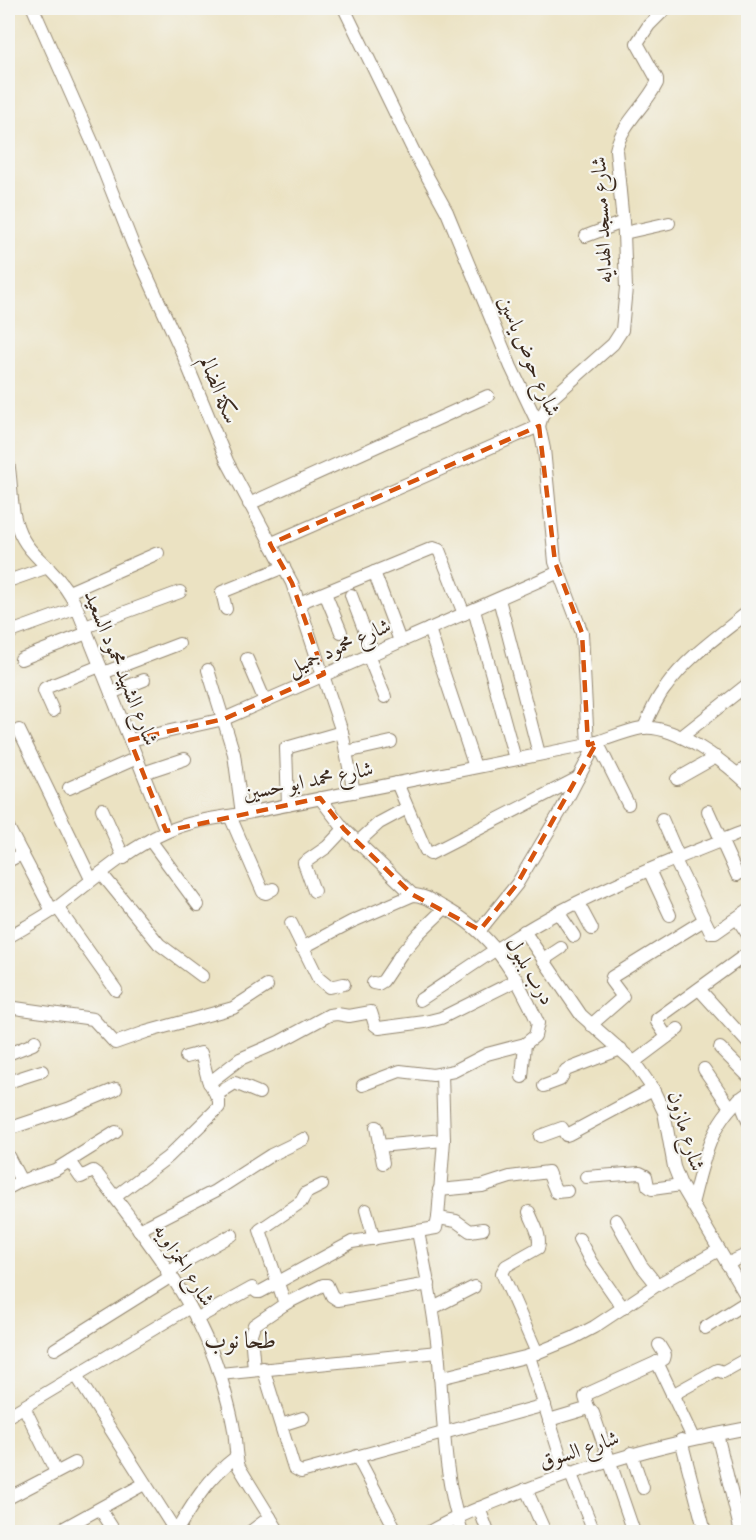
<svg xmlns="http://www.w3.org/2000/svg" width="756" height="1540" viewBox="0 0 756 1540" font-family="'IM FELL Double Pica',Amiri,serif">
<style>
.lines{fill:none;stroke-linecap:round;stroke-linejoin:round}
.minor-casing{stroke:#938670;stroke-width:14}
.minor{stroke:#fff;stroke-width:12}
.marked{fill:none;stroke:#d7540e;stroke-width:4.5;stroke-dasharray:12 8;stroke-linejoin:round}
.labels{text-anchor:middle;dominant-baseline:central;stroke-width:4.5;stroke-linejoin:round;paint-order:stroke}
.street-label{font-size:21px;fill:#3b2a1e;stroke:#f6f6f2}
.quarter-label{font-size:24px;fill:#3b2a1e;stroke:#f6f6f2}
</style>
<rect width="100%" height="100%" fill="#f6f6f2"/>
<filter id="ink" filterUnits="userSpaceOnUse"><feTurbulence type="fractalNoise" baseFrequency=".0167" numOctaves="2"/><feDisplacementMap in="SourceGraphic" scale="12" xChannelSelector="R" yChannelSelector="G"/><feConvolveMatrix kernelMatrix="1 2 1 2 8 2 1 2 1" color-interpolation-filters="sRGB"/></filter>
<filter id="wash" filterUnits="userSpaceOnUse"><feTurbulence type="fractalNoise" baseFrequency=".008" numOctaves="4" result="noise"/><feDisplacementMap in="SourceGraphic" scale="24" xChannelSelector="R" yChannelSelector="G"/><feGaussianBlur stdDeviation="1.35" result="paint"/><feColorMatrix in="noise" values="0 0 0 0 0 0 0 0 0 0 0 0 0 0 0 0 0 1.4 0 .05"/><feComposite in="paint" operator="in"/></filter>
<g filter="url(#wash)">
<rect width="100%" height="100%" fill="#ebe2c2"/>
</g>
<g filter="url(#ink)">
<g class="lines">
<defs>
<g id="minor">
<polyline points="33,8 94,146 133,245 181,350 227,461 292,583 342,732 354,792"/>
<polyline points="344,8 415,154 447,212 511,367 539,426 544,449 555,562 582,633 588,745"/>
<polyline points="624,233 669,223"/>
<polyline points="586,236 623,222"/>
<path d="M8 462C13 488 9 515 23 539 30 552 41 560 50 570 62 582 70 593 77 608L166 831"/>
<polyline points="249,504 488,396"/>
<path d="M270 544 539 426 542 416 551 399 613 344 622 330 626 288 624 233 616 150C622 123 645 107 657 83V79L637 43 649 25 666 8"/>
<polyline points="374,572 400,641"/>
<polyline points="8,581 48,567"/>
<polyline points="69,592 158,553"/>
<polyline points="325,593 341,632"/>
<polyline points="351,595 373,653"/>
<polyline points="499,599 539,754"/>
<polyline points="299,603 433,548 439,550 464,614"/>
<polyline points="226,609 222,592 284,567"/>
<polyline points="474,610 515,759"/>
<polyline points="85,627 180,592"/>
<polyline points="429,629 475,767"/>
<polyline points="8,633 77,608"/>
<polyline points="368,655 385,697"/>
<polyline points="21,659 87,633"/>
<polyline points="247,659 265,701"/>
<polyline points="208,670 234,754 242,814"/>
<polyline points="103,673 179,644"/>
<polyline points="111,693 144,680"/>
<polyline points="53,711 44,691 45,688 100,666"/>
<path d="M644 728C650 714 656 699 666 687 687 657 720 635 748 612"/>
<polyline points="19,730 91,879"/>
<polyline points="681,737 748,684"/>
<polyline points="130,740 224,719 559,572"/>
<polyline points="597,742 628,804"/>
<polyline points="346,752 391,742"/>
<polyline points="143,773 185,759"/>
<polyline points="738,774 748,766"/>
<polyline points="677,779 716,757"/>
<polyline points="397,783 426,851 430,854 578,778"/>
<polyline points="69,788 137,758"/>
<polyline points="320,798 344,829 413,895"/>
<polyline points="288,805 286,748 342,732"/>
<polyline points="102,809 124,858"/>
<polyline points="708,811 737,875"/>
<polyline points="230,816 263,892 266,893 273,889"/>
<polyline points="662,819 679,858"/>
<polyline points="8,827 52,911"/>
<polyline points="150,840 198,905"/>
<polyline points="357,843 379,823 407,808"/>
<polyline points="675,860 711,933 715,933 748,910"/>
<polyline points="8,861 22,854"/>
<polyline points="649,870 670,915"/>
<polyline points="101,873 159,944 202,976"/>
<polyline points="314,891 304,863 327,847 344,829"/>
<polyline points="578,903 592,929"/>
<polyline points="57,907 116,990"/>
<polyline points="558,912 574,936"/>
<polyline points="737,918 748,935"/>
<polyline points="291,923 318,978 329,987 344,984"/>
<polyline points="480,930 517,884 563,807 597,742"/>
<polyline points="524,931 581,1015 634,1062 653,1089 664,1112 674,1167 681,1185 748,1299"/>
<path d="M8 937C25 927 43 918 59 906 93 880 127 849 166 832 190 821 216 818 242 814L588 745C606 740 624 731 642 728 675 724 726 763 748 784"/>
<polyline points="302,948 351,922 413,895"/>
<polyline points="543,960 561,948"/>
<polyline points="373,983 378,984 383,981 401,954 419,933 445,908"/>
<polyline points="699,989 748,1043"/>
<path d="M420 1000C466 970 511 937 559 912 620 880 685 855 748 830"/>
<polyline points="8,1007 93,1019 115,1043 146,1032 233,1008 267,986"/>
<polyline points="591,1025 623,997 611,981 612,977 704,920"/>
<polyline points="667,1037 657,1022 657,1019 748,953"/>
<polyline points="720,1048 748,1076"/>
<polyline points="8,1054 33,1044 35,1041"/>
<polyline points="634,1062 678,1029"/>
<polyline points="704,1069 730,1107"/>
<polyline points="522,1077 525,1044"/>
<polyline points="8,1082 42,1071"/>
<polyline points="209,1083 240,1059 279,1042 329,1015 337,1014 349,1016 371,1012 375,1025 379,1028 425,1022 441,1018 517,980"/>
<path d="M363 1085 400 1071 433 1075 454 1071 487 1054 525 1044 535 1036 538 1023C516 974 492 932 443 907 434 902 424 895 413 895"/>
<polyline points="544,1086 560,1080 566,1070 621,1049"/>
<polyline points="216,1095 235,1083 259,1093"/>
<polyline points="739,1099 748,1121"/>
<polyline points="376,1127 383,1163"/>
<polyline points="8,1129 68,1109 116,1089"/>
<polyline points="540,1136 562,1128 566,1135 569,1134 653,1089"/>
<polyline points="379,1146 444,1140"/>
<polyline points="8,1156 21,1181"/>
<path d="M70 1161 81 1177 93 1171 97 1174C143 1234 196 1300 219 1372 225 1391 231 1411 234 1430 236 1443 235 1455 239 1467L279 1532"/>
<polyline points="586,1177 640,1173 646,1176 648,1186 652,1189 681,1185"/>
<polyline points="8,1188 21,1181 55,1170 116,1132"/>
<polyline points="439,1190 482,1186 510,1177 548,1172 556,1192 567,1191"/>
<polyline points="115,1197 168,1157 219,1107 219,1100 208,1080 201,1053 186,1057"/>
<path d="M692 1204C703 1163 710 1118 748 1093"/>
<polyline points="366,1210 374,1239"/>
<path d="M529 1212C533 1223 542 1236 538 1248L506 1266 502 1273 537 1353"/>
<polyline points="438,1218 456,1221 470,1231 483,1229"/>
<polyline points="616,1220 641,1265 657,1285"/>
<polyline points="139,1230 215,1191 271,1155 304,1139"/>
<path d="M418 1232C426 1271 434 1310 438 1350 444 1411 442 1474 462 1532"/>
<polyline points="579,1239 591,1262 623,1308"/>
<polyline points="727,1264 748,1254"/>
<polyline points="167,1272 232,1235"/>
<polyline points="285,1304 260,1230 301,1202 306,1193 322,1185"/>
<polyline points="433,1308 474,1287"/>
<polyline points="196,1319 252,1288 257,1292 260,1292 352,1242 436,1228 438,1218 444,1140 442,1075"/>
<polyline points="705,1328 748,1301"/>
<polyline points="55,1349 170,1277"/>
<polyline points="529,1356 566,1474"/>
<polyline points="657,1362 693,1438"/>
<polyline points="263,1368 294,1468 301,1472 545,1405"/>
<polyline points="254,1369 251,1334 254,1325 285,1304 323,1285 327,1285 332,1296 338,1300 429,1284"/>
<polyline points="220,1374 438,1352"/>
<polyline points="76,1375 176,1532"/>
<polyline points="440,1378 529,1356 573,1338 594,1327 657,1285 719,1250"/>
<polyline points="672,1395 717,1370 723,1372 748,1358"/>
<polyline points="24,1407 56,1472"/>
<polyline points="588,1407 593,1413 634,1532"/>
<polyline points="8,1416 190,1307"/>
<polyline points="549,1420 586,1409 588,1407 585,1397 587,1394 664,1359 665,1355 659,1345"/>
<polyline points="281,1425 303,1418"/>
<polyline points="717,1434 741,1532"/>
<polyline points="681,1440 705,1532"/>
<polyline points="631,1453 643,1488"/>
<polyline points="357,1456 397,1532"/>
<polyline points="570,1472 594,1532"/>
<polyline points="526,1489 545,1532"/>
<polyline points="8,1498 75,1463"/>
<polyline points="479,1508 488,1532"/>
<polyline points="100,1509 115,1532"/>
<polyline points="57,1532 144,1484"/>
<path d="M176 1532C193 1503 208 1478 236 1457"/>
<polyline points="250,1532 270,1517"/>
<path d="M429 1532C455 1517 484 1506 512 1495 590 1464 666 1443 748 1428"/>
</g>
</defs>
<use href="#minor" class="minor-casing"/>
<use href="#minor" class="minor"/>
</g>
</g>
<path class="marked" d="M539 426 555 562 582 633 588 745 597 742 517 884 480 930 413 895 344 829 320 798 166 831 130 740 224 719 324 674 292 583 270 544Z"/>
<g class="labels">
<g class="street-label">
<text transform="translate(602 220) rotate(-93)">شارع مسجد الهدايه</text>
<text transform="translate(529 356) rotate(67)">شارع حوض ياسين</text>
<text transform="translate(219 390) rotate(68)">سكة الضالم</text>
<text transform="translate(339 647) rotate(-24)">شارع محمود جميل</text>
<text transform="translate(121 668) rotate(68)">شارع الشهيد محمود السعيد</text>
<text transform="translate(308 781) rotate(-11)">شارع محمد ابو حسين</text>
<text transform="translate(530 971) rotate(59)">درب بلبول</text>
<text transform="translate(686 1131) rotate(73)">شارع مازون</text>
<text transform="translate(184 1265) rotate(57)">شارع الحمزاويه</text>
<text transform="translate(579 1450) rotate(-18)">شارع السوق</text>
</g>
<g class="quarter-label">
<text x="240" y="1340">طحا نوب</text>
</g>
</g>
<rect width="756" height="1540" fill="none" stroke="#f6f6f2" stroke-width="30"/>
</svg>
